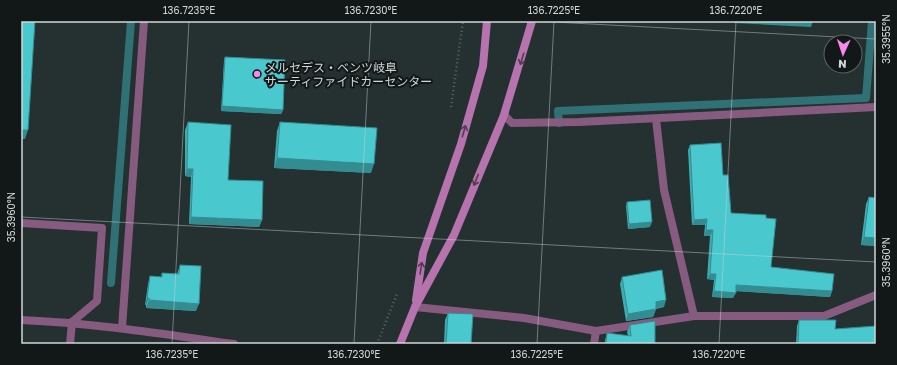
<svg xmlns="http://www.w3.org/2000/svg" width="897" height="365" viewBox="0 0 897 365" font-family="'Golos Text','Noto Sans JP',sans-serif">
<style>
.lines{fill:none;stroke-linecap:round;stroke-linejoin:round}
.stream{stroke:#307175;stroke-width:8}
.path{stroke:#5c6566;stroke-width:2.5;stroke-dasharray:1 3;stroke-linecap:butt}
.lane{stroke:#865b7f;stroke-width:8}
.street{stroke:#865b7f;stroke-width:8}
.secondary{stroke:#b773ad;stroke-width:8}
.wall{fill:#3facb1}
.shaded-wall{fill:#338c90}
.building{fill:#49c8ce;stroke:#338c90}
.oneway{stroke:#543c53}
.ticks{fill:none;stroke:#d0d7d7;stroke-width:1;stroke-opacity:0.45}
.poi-dot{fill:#f888ea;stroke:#121717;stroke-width:1.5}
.labels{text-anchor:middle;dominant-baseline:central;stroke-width:4;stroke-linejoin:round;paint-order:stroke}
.poi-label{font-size:12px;fill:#d0d7d7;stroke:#121717;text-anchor:start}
.neatline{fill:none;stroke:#d0d7d7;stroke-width:1.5}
.ticks-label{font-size:10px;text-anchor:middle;fill:#d0d7d7}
</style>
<rect width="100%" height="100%" fill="#253031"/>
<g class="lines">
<g class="stream">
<polyline points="559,123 558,111 866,98 872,21"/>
<polyline points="111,283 131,21"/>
</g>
<g class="path">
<polyline points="451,107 463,21"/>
<polyline points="377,344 397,294"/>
</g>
<g class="lane">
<polyline points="656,119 664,190 694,316"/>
<polyline points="21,223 102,228 97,301 72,322"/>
<polyline points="415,307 524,318 596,331 694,316 824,316 876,295"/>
<polyline points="122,328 144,21"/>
<polyline points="594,344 596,331"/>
</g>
<g class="street">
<polyline points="504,115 512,123 579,122 876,107"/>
<path d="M21 320C93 323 163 334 234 344"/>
<polyline points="70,344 72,322"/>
</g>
<g class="secondary">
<polyline points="416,300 423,253 461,144 483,66 487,21"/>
<polyline points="400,344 415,307 454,235 504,115 532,21"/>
</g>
</g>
<g class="wall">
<polygon points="225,57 283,110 281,114 221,111 224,61"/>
<polygon points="188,122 228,180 262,220 259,227 189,224 191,177 185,176 185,130"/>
<polygon points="280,122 371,173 274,168 277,131"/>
<polygon points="690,145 723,175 731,213 766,218 771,267 832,291 830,297 736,291 733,298 712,297 714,280 707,279 710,236 704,236 705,225 692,225 688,150"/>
<polygon points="869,197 876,198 876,246 861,245 866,204"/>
<polygon points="627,202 650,227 628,229 626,206"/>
<polygon points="180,265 196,311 146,308 146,305 145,305 148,284 150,276 161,277 162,273 177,274"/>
<polygon points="622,277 664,307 656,309 653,317 626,321 620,284"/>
<polygon points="448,313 471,344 444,344 445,320"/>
<polygon points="799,320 835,329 876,344 796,344 797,326"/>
<polygon points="630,325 655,344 605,344 605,340 607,333 628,336 627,332"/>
</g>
<g class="shaded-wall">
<polygon points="735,21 813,21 811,27 734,23"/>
<polygon points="222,106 283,110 281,114 221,111"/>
<polygon points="21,130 28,130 25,139 21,139"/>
<polygon points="277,158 374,164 371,173 274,168"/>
<polygon points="187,169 193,169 191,177 185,176"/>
<polygon points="191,217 262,220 259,227 189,224"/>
<polygon points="707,219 705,225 692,225 694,220"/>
<polygon points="652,222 650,227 628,229 629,224"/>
<polygon points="706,230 713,230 710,236 704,236"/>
<polygon points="864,237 876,238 876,246 861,245"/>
<polygon points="710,274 716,274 714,280 707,279"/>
<polygon points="736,285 832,291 830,297 734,291"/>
<polygon points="714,291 736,293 733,298 712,297"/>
<polygon points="147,298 149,298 146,305 145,305"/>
<polygon points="149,300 199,304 196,311 146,308"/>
<polygon points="666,300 664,307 653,309 656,302"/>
<polygon points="656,309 653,317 626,321 628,314"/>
</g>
<g class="building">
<polygon points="21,21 35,21 28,130 21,130"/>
<polygon points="225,57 285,60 283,110 222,106"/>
<polygon points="188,122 231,125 228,180 263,181 262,220 191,217 193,169 187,169"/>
<polygon points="280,122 377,128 374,164 277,158"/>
<polygon points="721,143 723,175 728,175 731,213 766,215 766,218 776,219 771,267 834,274 832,291 736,285 736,293 714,291 716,274 710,274 713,230 706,230 707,219 694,220 690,145"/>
<polygon points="869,197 876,198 876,238 864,237"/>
<polygon points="650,200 652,222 629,224 627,202"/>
<polygon points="180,265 201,266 199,304 149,300 149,298 147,298 150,276 162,277 162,273 179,274"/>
<polygon points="662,270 666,300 656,302 656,309 628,314 622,277"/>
<polygon points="448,313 473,314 471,344 446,344"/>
<polygon points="799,320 836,320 835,329 876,326 876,344 798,344"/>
<polygon points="655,321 655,344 606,344 607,333 631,336 630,325"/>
</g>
<defs><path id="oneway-shaft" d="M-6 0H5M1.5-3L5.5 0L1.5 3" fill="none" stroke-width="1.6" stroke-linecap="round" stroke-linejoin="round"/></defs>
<g class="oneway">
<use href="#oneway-shaft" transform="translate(522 59) rotate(107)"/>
<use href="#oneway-shaft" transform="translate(464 131) rotate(-74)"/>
<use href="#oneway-shaft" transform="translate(476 180) rotate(112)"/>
<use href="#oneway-shaft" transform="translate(421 268) rotate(-81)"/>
</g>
<path class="ticks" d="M534 21 876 39M21 217 876 262M172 344 189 21M354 344 371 21M537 344 554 21M719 344 736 21"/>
<circle class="poi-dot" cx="257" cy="74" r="4"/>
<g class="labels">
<g class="poi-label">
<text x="265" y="67">メルセデス・ベンツ岐阜<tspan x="265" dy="14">サーティファイドカーセンター</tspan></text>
</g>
</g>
<rect width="897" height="365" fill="none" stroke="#121717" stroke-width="44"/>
<g transform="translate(843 54) rotate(183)"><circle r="19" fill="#121717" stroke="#5e6464"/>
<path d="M0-3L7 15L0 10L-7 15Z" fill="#f888ea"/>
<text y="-6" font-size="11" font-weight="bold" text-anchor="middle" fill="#d0d7d7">N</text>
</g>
<rect x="22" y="22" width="853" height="321" class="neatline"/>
<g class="ticks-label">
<text x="189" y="14">136.7235°E</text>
<text x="371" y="14">136.7230°E</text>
<text x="554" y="14">136.7225°E</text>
<text x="736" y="14">136.7220°E</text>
<text transform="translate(886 39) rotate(-90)" y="4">35.3955°N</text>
<text transform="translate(11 217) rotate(-90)" y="4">35.3960°N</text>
<text transform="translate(886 262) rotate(-90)" y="4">35.3960°N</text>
<text x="172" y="358">136.7235°E</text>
<text x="354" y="358">136.7230°E</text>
<text x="537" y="358">136.7225°E</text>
<text x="719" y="358">136.7220°E</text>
</g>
</svg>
